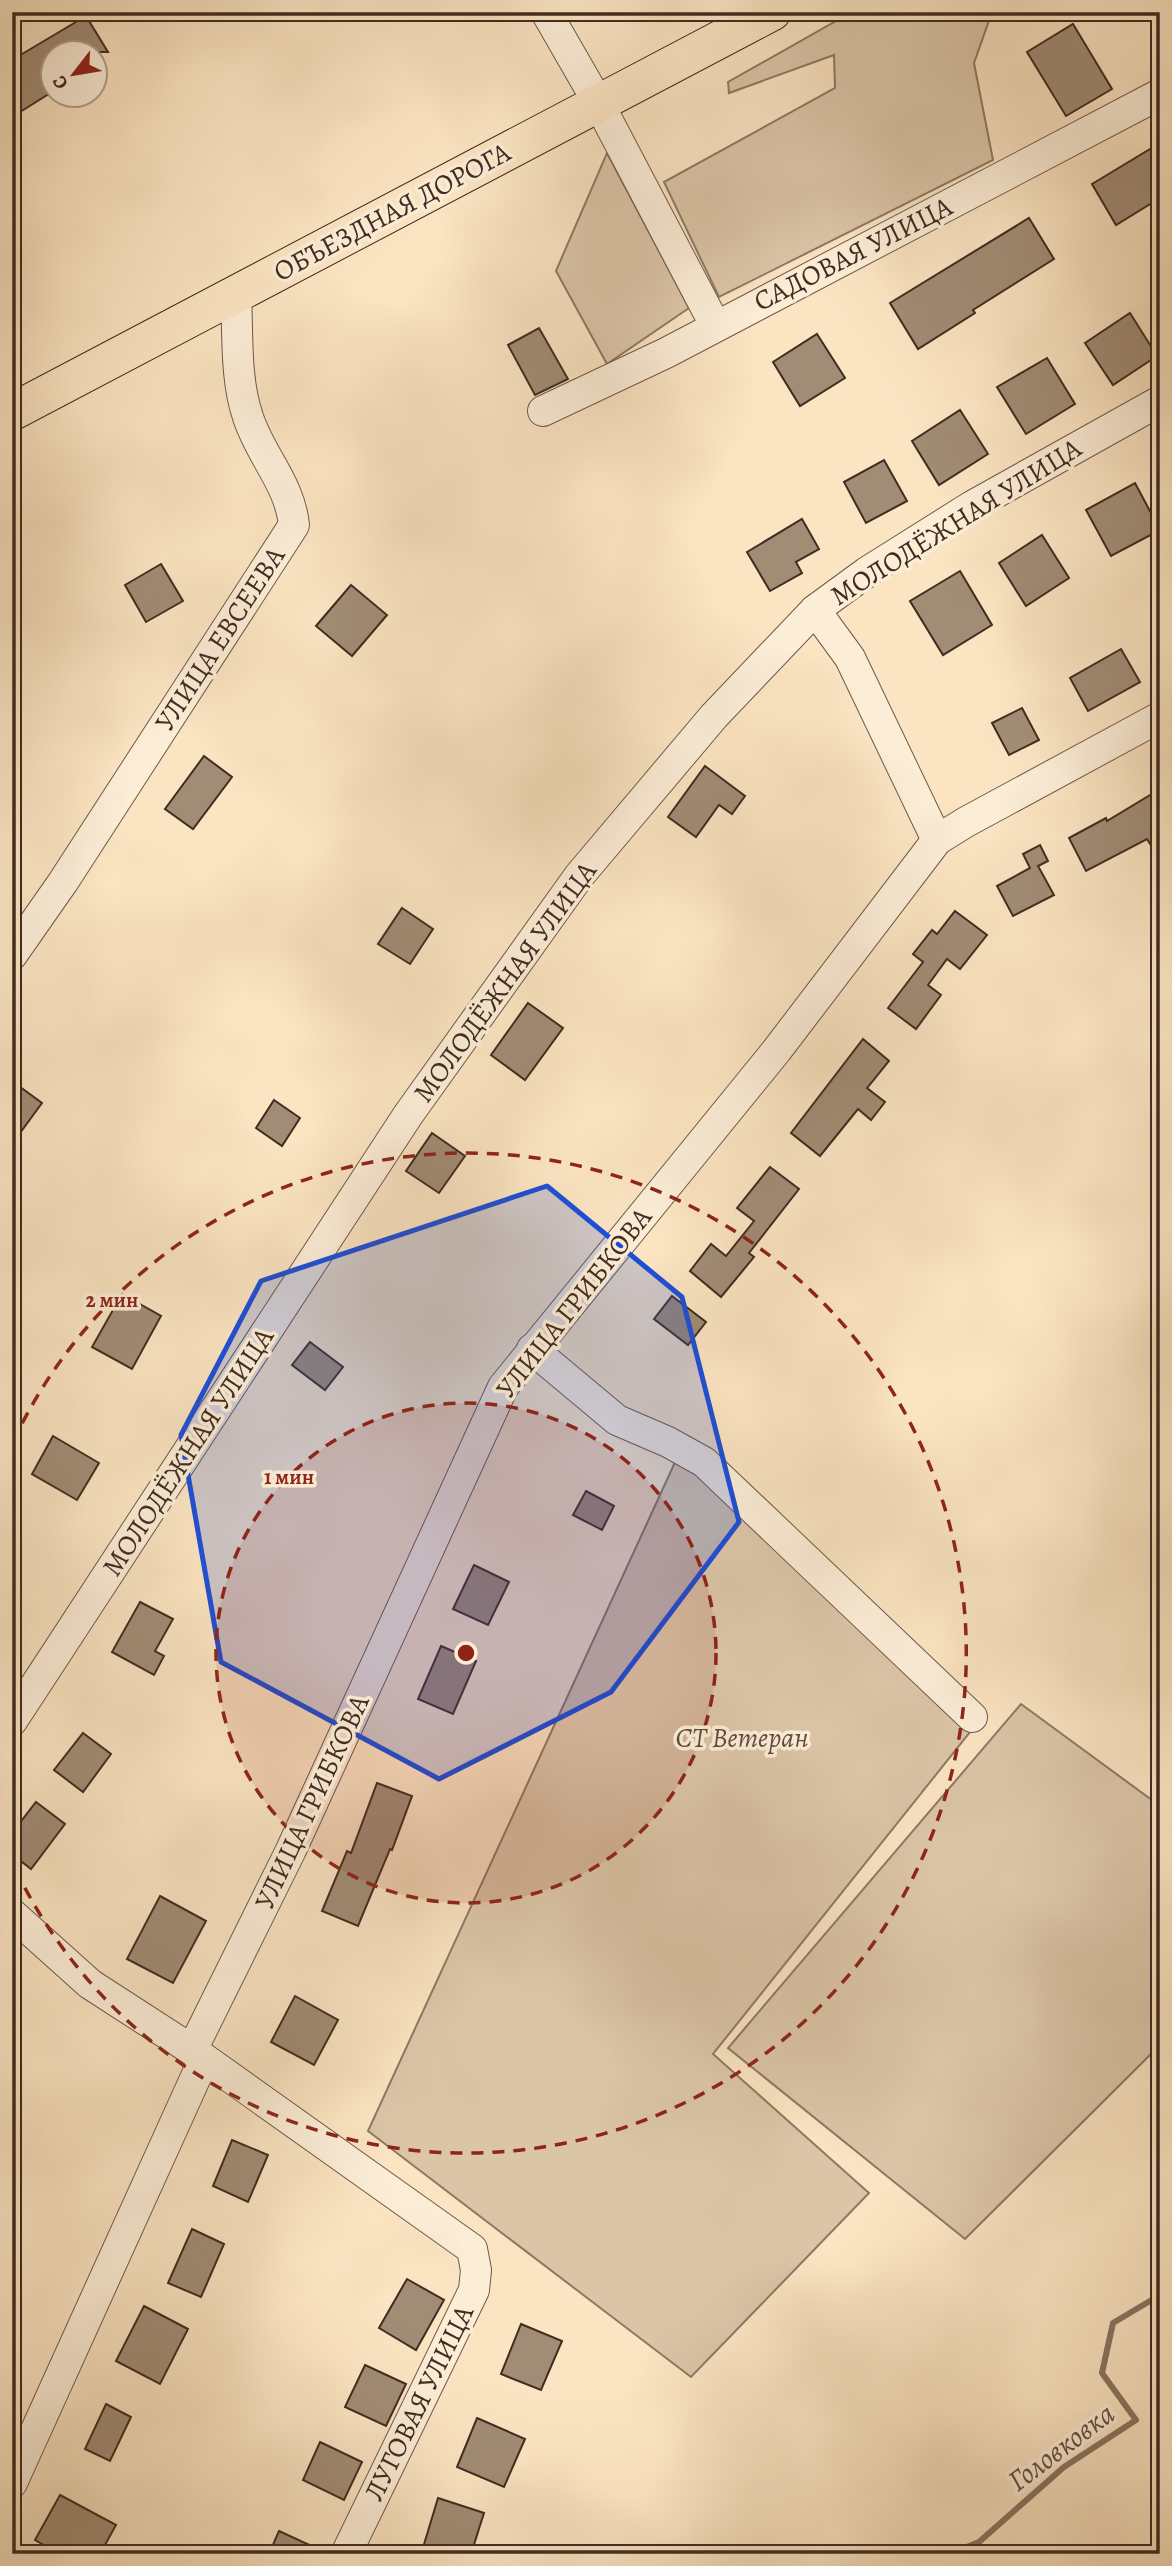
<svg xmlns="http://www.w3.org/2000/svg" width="1172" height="2566" viewBox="0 0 1172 2566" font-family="Alegreya,serif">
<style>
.green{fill:#dbc5a7;stroke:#8e7864;stroke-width:2}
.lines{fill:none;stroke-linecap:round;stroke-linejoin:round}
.stream{stroke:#8a7561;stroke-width:6}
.building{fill:#a18c75;stroke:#402c21;stroke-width:2}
.minor-casing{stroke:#6f5a49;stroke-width:32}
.major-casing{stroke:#402c21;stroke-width:39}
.minor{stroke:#fcedd7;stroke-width:30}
.major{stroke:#fbe4c2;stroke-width:37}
.marked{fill:#1d4ed8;fill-opacity:0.2;stroke:#1d4ed8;stroke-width:5;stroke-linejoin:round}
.ring{fill:none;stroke:#8f2418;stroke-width:3.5;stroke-dasharray:12 9}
.labels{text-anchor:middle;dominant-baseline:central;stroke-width:7;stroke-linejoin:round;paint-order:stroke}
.street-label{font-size:28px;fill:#402c21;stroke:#fcedd7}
.park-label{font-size:28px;font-style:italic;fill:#5f4b3c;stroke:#fcedd7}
.water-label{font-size:30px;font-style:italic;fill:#655041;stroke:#fcedd7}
.centre{fill:#8f2418;stroke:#fcedd7;stroke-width:3.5}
.ring-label{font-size:21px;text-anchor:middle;font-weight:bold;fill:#8f2418;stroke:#fcedd7;stroke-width:7;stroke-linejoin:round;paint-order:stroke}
</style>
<rect width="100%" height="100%" fill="#fbe4c2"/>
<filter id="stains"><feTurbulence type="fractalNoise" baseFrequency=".00286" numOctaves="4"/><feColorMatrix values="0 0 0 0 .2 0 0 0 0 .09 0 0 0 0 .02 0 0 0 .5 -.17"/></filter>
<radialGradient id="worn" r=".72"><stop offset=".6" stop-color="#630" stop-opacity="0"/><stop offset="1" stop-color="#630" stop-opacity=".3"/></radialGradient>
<g class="green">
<polygon points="852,12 992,12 974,63 993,160 719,297 664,182 835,88 834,55 729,93 728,82"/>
<polygon points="607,153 689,308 607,364 556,271"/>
<polygon points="682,1447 982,1717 713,2054 869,2193 691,2377 368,2131"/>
<polygon points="1021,1704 1160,1806 1160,2045 965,2239 728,2048"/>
</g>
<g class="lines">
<polyline class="stream" points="950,2554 979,2542 1064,2467 1136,2420 1102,2373 1113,2323 1160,2295"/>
</g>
<g class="building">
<polygon points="86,16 108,52 52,52 52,92 12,117 12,60"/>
<polygon points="1073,24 1112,89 1066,116 1027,52"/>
<polygon points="1160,143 1160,198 1116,225 1092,184"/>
<polygon points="1029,218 1054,259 973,310 975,313 918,349 890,303"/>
<polygon points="1130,313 1157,356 1113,385 1085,343"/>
<polygon points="539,328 568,379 535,395 508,345"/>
<polygon points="817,334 845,378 800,406 773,362"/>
<polygon points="1047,358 1075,404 1026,434 997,387"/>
<polygon points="960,410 988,454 939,485 912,441"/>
<polygon points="884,460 907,501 866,523 844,482"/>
<polygon points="1135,483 1160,530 1111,556 1086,510"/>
<polygon points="802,519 819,549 796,562 802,573 770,591 747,552"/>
<polygon points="1042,535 1069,578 1026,606 999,563"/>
<polygon points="161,564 183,601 146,622 125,585"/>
<polygon points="960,571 992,625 943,655 910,601"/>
<polygon points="351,585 387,615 352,656 316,626"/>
<polygon points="1121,649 1140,682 1088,711 1070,678"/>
<polygon points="1022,708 1039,740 1009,755 992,723"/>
<polygon points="204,756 232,777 193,829 165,809"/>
<polygon points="705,766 745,796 732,814 719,805 696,837 668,817"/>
<polygon points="1160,789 1160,860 1147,839 1086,871 1069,838 1106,818 1107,821"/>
<polygon points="1040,845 1048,861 1038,866 1054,895 1013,916 997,886 1030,868 1023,854"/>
<polygon points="402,908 433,929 410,964 378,944"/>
<polygon points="955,911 987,935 960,969 947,959 928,985 941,995 916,1029 888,1008 923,962 913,954 932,930 937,934"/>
<polygon points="528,1003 563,1028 525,1080 491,1055"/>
<polygon points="863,1039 889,1061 867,1088 885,1102 871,1120 858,1109 820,1156 791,1133"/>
<polygon points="12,1081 42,1103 12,1144"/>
<polygon points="274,1100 300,1118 282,1146 256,1128"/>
<polygon points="432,1133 465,1156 439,1193 406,1171"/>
<polygon points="770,1167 799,1189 749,1253 754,1257 721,1297 690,1271 711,1244 726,1256 754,1221 737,1208"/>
<polygon points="122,1294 161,1316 132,1369 92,1347"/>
<polygon points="672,1296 706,1322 688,1345 654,1319"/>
<polygon points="310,1342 343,1367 325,1390 292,1365"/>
<polygon points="53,1436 99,1463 77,1500 32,1474"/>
<polygon points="586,1491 614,1506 602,1530 573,1515"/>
<polygon points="474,1565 509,1582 488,1625 453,1609"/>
<polygon points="140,1602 173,1619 155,1651 164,1656 154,1675 112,1652"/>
<polygon points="441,1646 476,1661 453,1714 418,1699"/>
<polygon points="83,1733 111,1754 83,1792 54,1770"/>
<polygon points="377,1783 412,1796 392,1850 390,1849 358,1926 322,1911 347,1851 351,1853"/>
<polygon points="36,1802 65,1824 31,1869 12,1854 12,1833"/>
<polygon points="160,1896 206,1921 173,1983 127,1959"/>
<polygon points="295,1996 338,2020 314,2065 271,2042"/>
<polygon points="232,2140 268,2155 248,2202 213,2186"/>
<polygon points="192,2229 224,2244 201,2297 168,2283"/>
<polygon points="407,2279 444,2300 416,2350 379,2328"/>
<polygon points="144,2306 188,2329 160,2384 116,2361"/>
<polygon points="521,2324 562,2341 541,2390 501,2374"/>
<polygon points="365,2365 406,2384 386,2426 345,2407"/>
<polygon points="106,2404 131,2417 110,2461 85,2449"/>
<polygon points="477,2418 525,2439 504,2487 457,2467"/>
<polygon points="320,2442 362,2462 344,2500 303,2480"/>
<polygon points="60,2495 116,2525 100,2554 59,2554 35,2540"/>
<polygon points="438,2498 484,2513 471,2554 432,2554 422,2551"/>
<polygon points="279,2531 329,2554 269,2554"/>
</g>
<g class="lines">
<defs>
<g id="minor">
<polyline points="546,12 599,104 715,325"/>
<polyline points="543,411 666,353 1160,94"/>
<polyline points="815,610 850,658 937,840"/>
<path d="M12 955 63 882 294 525C290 484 260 455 248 417 235 379 238 334 236 294"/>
<polyline points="532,1349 617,1420 668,1442 704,1462 972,1717"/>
<polyline points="12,1721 408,1115 579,876 714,716 815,610 867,572 972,506 1160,401"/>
<polyline points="12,1914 90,1984 192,2050 472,2249 476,2270 474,2290 346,2554"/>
<polyline points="192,2050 291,1850 503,1387 777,1050 937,840 966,822 1160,717"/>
<polyline points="12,2483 204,2059"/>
</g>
<polyline id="major" points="12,412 772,12"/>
</defs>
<use href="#minor" class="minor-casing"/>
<use href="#major" class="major-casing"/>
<use href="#minor" class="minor"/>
<use href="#major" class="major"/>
</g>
<path class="marked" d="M547 1186 682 1297 739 1522 611 1692 439 1779 221 1662 181 1435 261 1281Z"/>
<circle cx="466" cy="1653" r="250" fill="#8f2418" fill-opacity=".12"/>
<g class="ring">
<circle cx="466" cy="1653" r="250"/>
<path d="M13 1442A500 500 0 1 1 13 1864"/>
</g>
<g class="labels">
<g class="street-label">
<text transform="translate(392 212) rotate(-28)">ОБЪЕЗДНАЯ ДОРОГА</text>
<text transform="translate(853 254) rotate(-27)">САДОВАЯ УЛИЦА</text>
<text transform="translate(956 522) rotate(-32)">МОЛОДЁЖНАЯ УЛИЦА</text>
<text transform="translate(220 639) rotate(-57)">УЛИЦА ЕВСЕЕВА</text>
<text transform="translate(505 982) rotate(-54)">МОЛОДЁЖНАЯ УЛИЦА</text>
<text transform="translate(574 1303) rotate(-52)">УЛИЦА ГРИБКОВА</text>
<text transform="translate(188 1452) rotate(-57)">МОЛОДЁЖНАЯ УЛИЦА</text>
<text transform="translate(312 1802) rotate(-65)">УЛИЦА ГРИБКОВА</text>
<text transform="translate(419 2403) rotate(-64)">ЛУГОВАЯ УЛИЦА</text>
</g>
<g class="park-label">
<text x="742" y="1738">СТ Ветеран</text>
</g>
<g class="water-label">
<text transform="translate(1061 2447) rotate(-37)">Головковка</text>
</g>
</g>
<circle cx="466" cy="1653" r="10" class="centre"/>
<g class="ring-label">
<text x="112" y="1307">2 мин</text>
<text x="289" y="1484">1 мин</text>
</g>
<rect width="1172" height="2566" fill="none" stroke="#fbe4c2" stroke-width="42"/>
<rect x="14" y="14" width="1144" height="2538" fill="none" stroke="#402c21" stroke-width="3.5"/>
<rect x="21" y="21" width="1130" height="2524" fill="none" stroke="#402c21" stroke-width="2"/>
<g transform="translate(74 74) rotate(239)"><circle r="33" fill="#fcedd7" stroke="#b1a08e" stroke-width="2"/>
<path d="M0-5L12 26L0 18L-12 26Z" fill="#8f2418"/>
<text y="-10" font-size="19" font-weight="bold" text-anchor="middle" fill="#402c21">С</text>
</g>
<rect width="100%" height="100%" filter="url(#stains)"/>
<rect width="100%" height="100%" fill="url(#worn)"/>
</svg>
